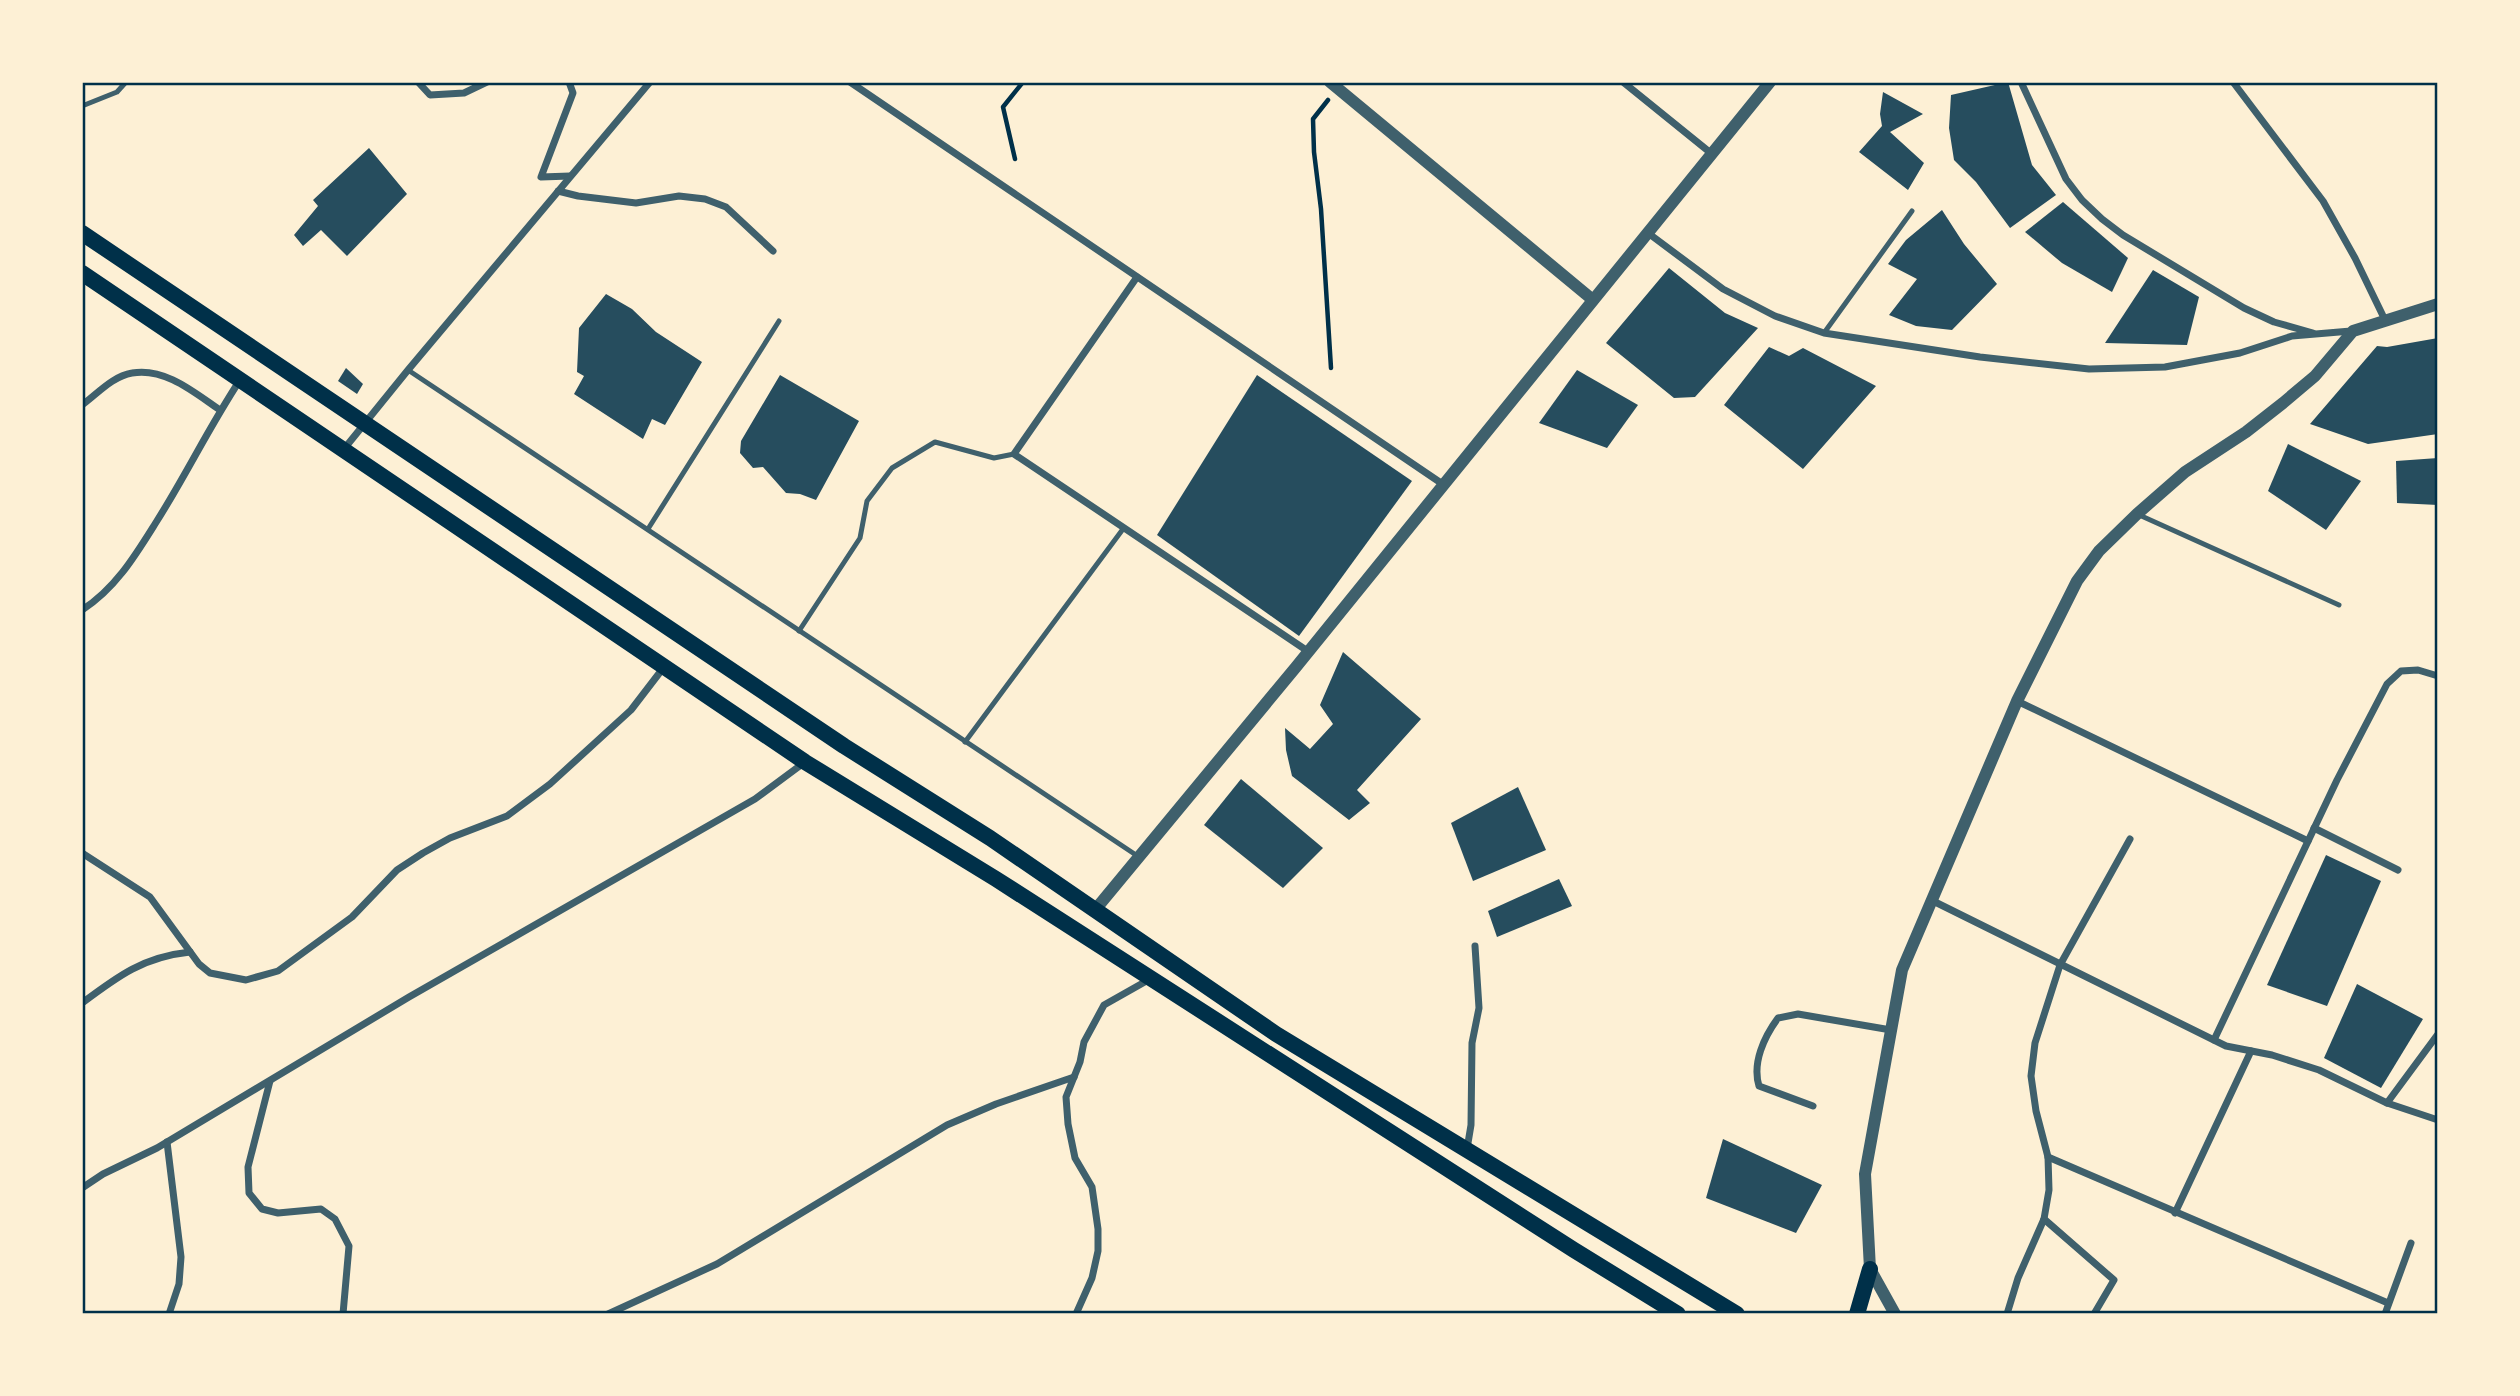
<svg xmlns="http://www.w3.org/2000/svg" width="2520" height="1396" viewBox="0 0 2520 1396" font-family="Helvetica,sans-serif">
<style>
.building{fill:#264d5e}
.lines{fill:none;stroke-linecap:round;stroke-linejoin:round}
.path{stroke:#003049;stroke-width:4.5}
.service{stroke:#3f606c;stroke-width:5}
.minor{stroke:#3f606c;stroke-width:7}
.tertiary{stroke:#3f606c;stroke-width:12}
.primary{stroke:#003049;stroke-width:16}
.neatline{fill:none;stroke:#003049;stroke-width:2.5}
</style>
<rect width="100%" height="100%" fill="#fdf0d5"/>
<g class="building">
<polygon points="2008,82 2032,165 2056,195 2010,228 1976,182 1954,160 1949,128 1951,95"/>
<polygon points="1883,92 1923,114 1890,132 1924,163 1908,190 1859,152 1882,126 1880,114"/>
<polygon points="369,148 407,194 347,256 321,230 303,246 294,235 318,206 313,200"/>
<polygon points="2063,202 2128,258 2112,292 2062,263 2025,232"/>
<polygon points="1942,210 1964,244 1997,284 1952,330 1916,326 1889,315 1917,279 1888,264 1906,240"/>
<polygon points="1669,268 1725,313 1758,328 1695,397 1674,398 1606,343"/>
<polygon points="2153,270 2199,297 2187,345 2105,343"/>
<polygon points="606,294 632,309 656,332 702,362 665,425 652,419 643,439 574,394 584,376 577,372 579,328"/>
<polygon points="2438,338 2438,434 2368,444 2310,424 2377,346 2387,347"/>
<polygon points="1769,347 1789,356 1803,348 1876,386 1803,469 1724,405"/>
<polygon points="346,368 363,384 357,394 338,381"/>
<polygon points="1577,370 1638,405 1607,448 1539,423"/>
<polygon points="780,375 859,421 816,500 800,494 786,493 763,467 753,468 740,453 741,441"/>
<polygon points="1257,375 1412,481 1299,636 1157,535"/>
<polygon points="2288,444 2361,481 2326,530 2268,491"/>
<polygon points="2438,458 2438,505 2397,503 2396,461"/>
<polygon points="1343,652 1421,719 1357,790 1370,803 1349,820 1292,776 1286,750 1285,728 1310,749 1333,724 1320,705"/>
<polygon points="1241,779 1323,848 1283,888 1204,825"/>
<polygon points="1518,787 1546,850 1473,881 1451,823"/>
<polygon points="2326,855 2381,881 2327,1006 2267,985"/>
<polygon points="1559,879 1572,906 1497,937 1488,911"/>
<polygon points="2357,984 2423,1019 2381,1088 2324,1058"/>
<polygon points="1723,1139 1822,1185 1796,1233 1706,1198"/>
</g>
<g class="lines">
<g class="path">
<polyline points="1328,100 1313,119 1314,152 1321,209 1331,368"/>
<polyline points="1015,159 1003,107 1023,82"/>
</g>
<g class="service">
<polyline points="82,106 117,92 126,82"/>
<polyline points="1824,333 1912,211"/>
<polyline points="408,370 1139,857"/>
<polyline points="2137,514 2339,605"/>
<polyline points="648,529 779,321"/>
<polyline points="799,631 860,538 867,501 892,468 935,442 994,458 1014,454"/>
<polyline points="965,742 1123,529"/>
</g>
<g class="minor">
<polyline points="418,82 430,95 464,93 487,82"/>
<polyline points="569,82 573,93 541,177 570,176"/>
<polyline points="850,82 1444,485"/>
<polyline points="1623,82 1712,154"/>
<polyline points="2021,82 2066,179 2082,200 2102,219 2123,235 2244,308 2274,322 2313,333"/>
<polyline points="2233,82 2323,201 2355,258 2385,320"/>
<polyline points="558,191 578,196 636,203 679,196 705,199 726,207 773,251"/>
<polyline points="1648,233 1723,289 1775,316 1824,333 1980,357 2089,369 2165,367 2240,353 2292,336 2351,331"/>
<polyline points="1137,277 1014,454 1309,652"/>
<path d="M82 405C97 394 113 376 132 373 165 367 195 393 220 410"/>
<polyline points="344,449 408,370 650,82"/>
<path d="M82 610C115 589 135 556 155 524 185 477 209 427 240 380"/>
<polyline points="2017,701 2308,841"/>
<polyline points="2314,828 2398,870"/>
<polyline points="82,853 150,897 199,964 210,973 246,980 278,971 352,917 397,870 423,853 450,838 507,816 550,784 631,710 664,667"/>
<polyline points="1931,900 2226,1046 2272,1055 2319,1070 2387,1103 2438,1120"/>
<path d="M82 1003C118 976 143 957 190 952"/>
<polyline points="2214,1040 2337,780 2387,684 2401,671 2418,670 2438,676"/>
<polyline points="270,1081 248,1167 249,1193 262,1209 278,1213 321,1209 335,1219 349,1246 343,1314"/>
<polyline points="2387,1103 2438,1034"/>
<path d="M1813 1106 1759 1086C1752 1063 1764 1037 1778 1018L1798 1014 1891 1030"/>
<polyline points="167,1142 181,1257 179,1284 169,1314"/>
<polyline points="1467,1149 1471,1125 1472,1043 1479,1008 1475,946"/>
<polyline points="2048,1157 2388,1303"/>
<polyline points="82,1188 103,1174 157,1148 409,997 755,799 805,762"/>
<polyline points="2175,1213 2251,1051"/>
<polyline points="2044,1219 2114,1280 2094,1314"/>
<polyline points="608,1314 717,1264 947,1125 996,1104 1074,1077"/>
<polyline points="1076,1314 1092,1278 1098,1251 1098,1229 1092,1187 1075,1158 1068,1124 1066,1097 1080,1062 1084,1042 1104,1005 1150,979"/>
<polyline points="2007,1314 2018,1278 2044,1219 2049,1190 2048,1157 2036,1111 2031,1076 2035,1043 2060,965 2130,839"/>
<polyline points="2385,1314 2411,1243"/>
</g>
<g class="tertiary">
<polyline points="1330,82 1593,300"/>
<polyline points="1095,910 1296,667 1770,82"/>
<polyline points="1895,1314 1870,1269 1865,1174 1902,970 2017,701 2077,581 2099,551 2137,514 2185,472 2246,432 2283,403 2315,376 2353,331 2438,304"/>
</g>
<g class="primary">
<polyline points="82,233 844,746 990,838 1276,1034 1737,1314"/>
<polyline points="82,273 805,762 996,879 1574,1250 1678,1314"/>
<polyline points="1857,1314 1870,1269"/>
</g>
</g>
<rect width="2520" height="1396" fill="none" stroke="#fdf0d5" stroke-width="168"/>
<rect x="84" y="84" width="2352" height="1228" class="neatline"/>
</svg>
